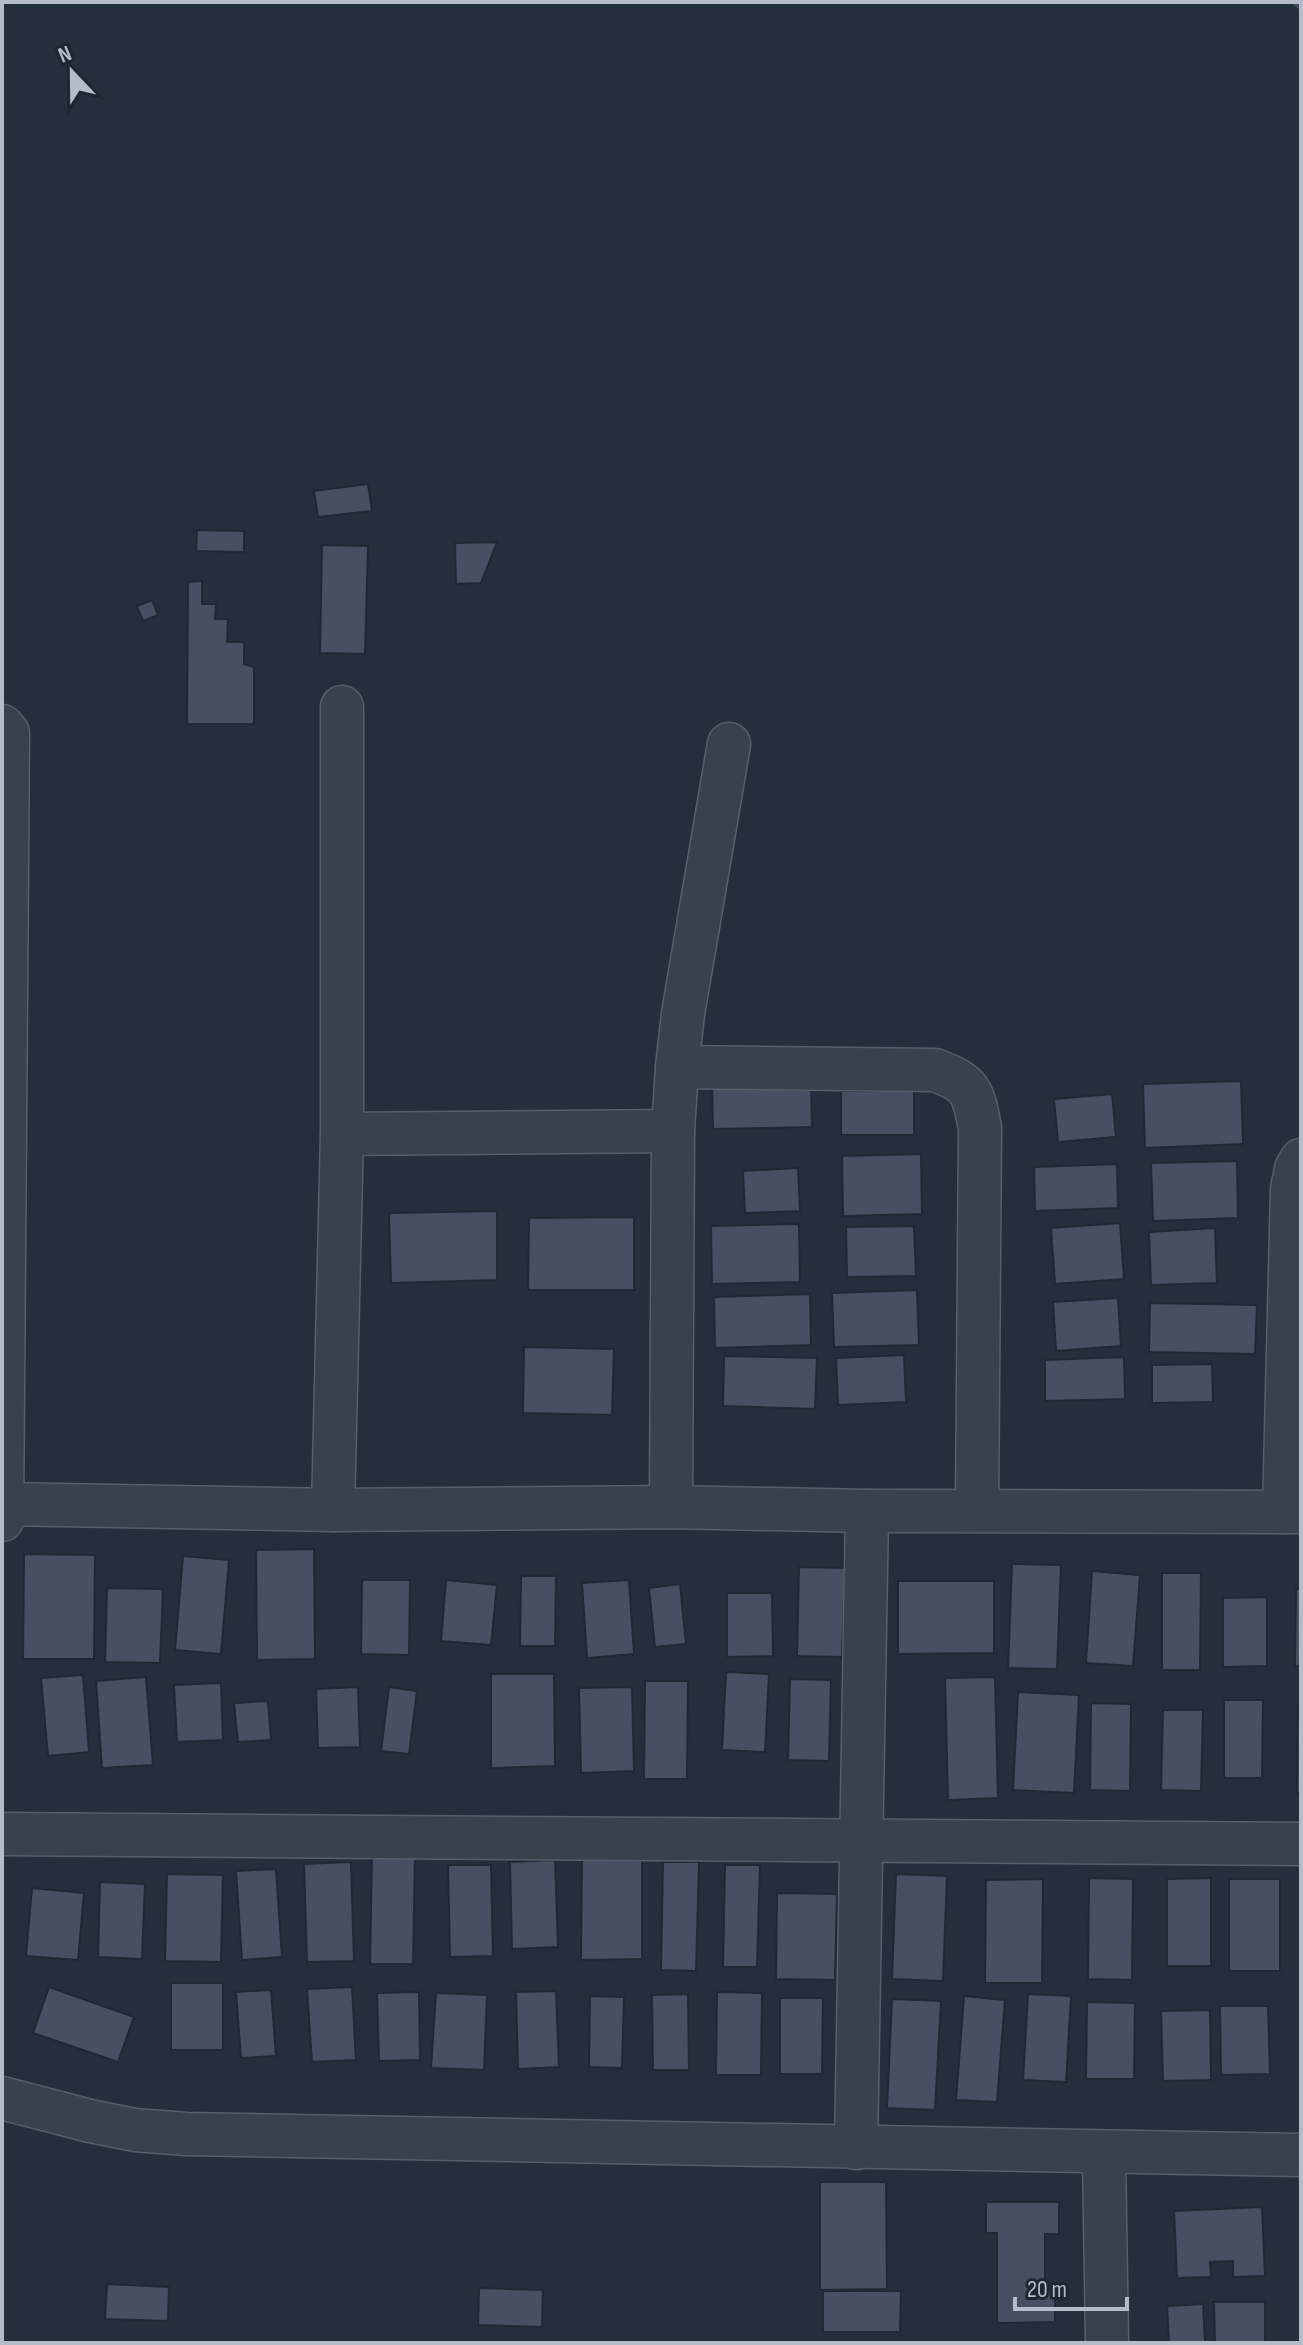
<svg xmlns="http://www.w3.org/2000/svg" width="1303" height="2345" viewBox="0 0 1303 2345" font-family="'Sofia Sans Condensed',sans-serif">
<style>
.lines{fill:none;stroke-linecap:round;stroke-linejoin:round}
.stream{stroke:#394c67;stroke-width:11}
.building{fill:#455162;stroke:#1f2835;stroke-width:2}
.minor-casing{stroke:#565f6c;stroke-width:45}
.minor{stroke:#38414e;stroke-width:42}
</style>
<rect width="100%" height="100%" fill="#242f3e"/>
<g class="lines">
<polyline class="stream" points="1298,2 1301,4"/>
</g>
<g class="building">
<polygon points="368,484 372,511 318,517 314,491"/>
<polygon points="197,530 244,531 244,552 196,551"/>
<polygon points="497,542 481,583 456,584 455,543"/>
<polygon points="322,545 368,546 365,654 320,653"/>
<polygon points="202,581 202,604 216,604 215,619 228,619 227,642 244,642 244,664 254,667 254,724 187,724 188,582"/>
<polygon points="152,600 158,615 143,621 137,606"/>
<polygon points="811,1079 812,1127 713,1129 712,1081"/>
<polygon points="1241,1081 1243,1144 1145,1148 1143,1084"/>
<rect x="841" y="1091" width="73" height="44"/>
<polygon points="1112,1094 1116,1137 1058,1142 1054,1099"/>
<polygon points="921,1154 922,1214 843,1216 842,1156"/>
<polygon points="1237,1161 1238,1218 1153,1221 1151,1163"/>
<polygon points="1117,1164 1118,1208 1035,1211 1034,1167"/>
<polygon points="798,1168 800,1211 745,1213 743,1171"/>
<polygon points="497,1211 497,1280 391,1283 389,1213"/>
<polygon points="634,1217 634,1290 528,1290 529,1218"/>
<polygon points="1120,1223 1124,1279 1055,1284 1051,1228"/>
<polygon points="799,1224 800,1282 712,1284 711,1226"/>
<polygon points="914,1226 916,1276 847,1277 846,1227"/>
<polygon points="1215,1228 1217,1283 1151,1285 1149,1232"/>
<polygon points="917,1290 919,1345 834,1347 832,1293"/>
<polygon points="810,1294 811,1345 715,1348 714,1297"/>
<polygon points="1118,1298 1121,1346 1056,1351 1053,1302"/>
<polygon points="1150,1303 1257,1305 1255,1354 1149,1352"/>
<polygon points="524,1347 614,1349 612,1415 523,1413"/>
<polygon points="904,1355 906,1402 838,1405 836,1358"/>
<polygon points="724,1356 817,1358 815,1409 723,1406"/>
<polygon points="1124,1357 1125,1399 1045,1401 1045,1360"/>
<polygon points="1212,1364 1213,1402 1152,1403 1152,1365"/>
<polygon points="314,1549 315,1659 257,1660 256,1550"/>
<polygon points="24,1554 95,1555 94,1659 23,1659"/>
<polygon points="183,1556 229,1560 221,1654 175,1650"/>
<polygon points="1012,1564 1061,1565 1057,1669 1008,1668"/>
<polygon points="799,1567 845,1568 842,1657 797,1656"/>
<polygon points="1092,1571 1140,1575 1133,1666 1086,1663"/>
<polygon points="1162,1573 1201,1573 1200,1670 1162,1670"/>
<polygon points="521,1576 556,1576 555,1646 520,1646"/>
<polygon points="362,1580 410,1580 409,1655 361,1654"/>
<polygon points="446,1580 497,1585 491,1645 441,1641"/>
<polygon points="629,1580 634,1654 587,1658 582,1583"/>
<polygon points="898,1581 994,1581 994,1653 898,1654"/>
<polygon points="680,1584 686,1644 655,1647 649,1588"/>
<polygon points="107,1588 163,1589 160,1663 105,1662"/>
<polygon points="1296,1589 1301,1589 1301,1667 1295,1666"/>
<polygon points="727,1593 772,1593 773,1656 727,1657"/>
<polygon points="1267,1597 1267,1666 1223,1667 1223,1598"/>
<polygon points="726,1672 769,1674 765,1752 722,1750"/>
<polygon points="491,1674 554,1674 555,1766 491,1768"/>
<polygon points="83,1675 89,1752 48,1756 41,1678"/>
<polygon points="146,1677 153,1765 102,1768 96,1681"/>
<polygon points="995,1677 998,1798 948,1800 945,1678"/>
<polygon points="790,1679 831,1680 829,1761 788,1760"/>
<polygon points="645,1681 688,1681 687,1779 644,1779"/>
<polygon points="221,1683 223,1740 177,1742 174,1685"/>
<polygon points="358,1687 360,1747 318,1748 316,1689"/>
<polygon points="389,1687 417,1691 409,1754 381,1751"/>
<polygon points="632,1687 634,1771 581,1773 579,1688"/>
<polygon points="1018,1692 1079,1695 1074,1793 1013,1790"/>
<polygon points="1224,1700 1263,1700 1262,1778 1224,1778"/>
<polygon points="268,1701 271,1740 238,1742 234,1703"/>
<polygon points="1091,1703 1131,1704 1130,1791 1090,1790"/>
<polygon points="1298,1705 1301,1705 1301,1793 1297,1793"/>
<polygon points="1163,1710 1203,1710 1201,1791 1161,1790"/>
<polygon points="642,1854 642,1959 581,1960 582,1855"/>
<polygon points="372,1855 415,1856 413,1964 370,1964"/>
<polygon points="555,1860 558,1947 512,1949 510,1862"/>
<polygon points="351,1862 354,1961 307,1962 304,1864"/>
<polygon points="663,1862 699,1862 696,1971 661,1970"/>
<polygon points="448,1865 491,1865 493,1956 450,1957"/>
<polygon points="725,1865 760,1865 757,1967 723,1967"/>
<polygon points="276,1869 282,1957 242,1960 236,1871"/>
<polygon points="167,1874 223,1875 221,1962 165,1961"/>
<polygon points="896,1874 947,1876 943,1981 892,1979"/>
<polygon points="1089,1878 1133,1879 1132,1980 1088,1979"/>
<polygon points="1211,1878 1211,1966 1167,1966 1167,1879"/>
<polygon points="1043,1879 1042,1983 985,1983 986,1880"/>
<rect x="1229" y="1879" width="51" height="92"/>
<polygon points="100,1882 145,1884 142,1959 98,1957"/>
<polygon points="32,1888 84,1893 78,1960 26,1956"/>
<polygon points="777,1893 837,1894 835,1980 776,1979"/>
<rect x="171" y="1983" width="52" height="67"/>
<polygon points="49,1987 134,2017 118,2062 33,2033"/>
<polygon points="352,1987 356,2060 312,2062 307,1989"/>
<polygon points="271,1990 276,2056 241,2058 236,1992"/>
<polygon points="556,1991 559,2067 518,2069 516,1992"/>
<polygon points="419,1992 420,2060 379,2061 377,1993"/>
<polygon points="717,1992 762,1993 761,2075 716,2075"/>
<polygon points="436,1993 487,1995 484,2070 431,2068"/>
<polygon points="688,1994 689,2070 653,2070 652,1995"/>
<polygon points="1028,1994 1071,1996 1066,2082 1023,2080"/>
<polygon points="590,1996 624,1997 622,2068 589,2067"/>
<polygon points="964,1996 1005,2000 997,2102 956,2100"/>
<polygon points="780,1998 823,1998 822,2074 780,2074"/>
<polygon points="892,1999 941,2001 935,2110 887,2108"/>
<polygon points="1087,2002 1135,2003 1134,2079 1086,2079"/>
<polygon points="1220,2006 1268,2006 1270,2074 1221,2075"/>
<polygon points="1210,2010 1211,2080 1163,2081 1161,2011"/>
<polygon points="820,2182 886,2182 887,2289 820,2290"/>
<polygon points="986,2202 1059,2202 1059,2234 1045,2234 1045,2288 1055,2288 1055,2322 997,2323 997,2233 986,2233"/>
<polygon points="1262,2207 1265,2276 1233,2277 1233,2261 1210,2262 1211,2277 1177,2278 1174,2211"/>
<polygon points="107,2284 169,2287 168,2321 105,2319"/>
<polygon points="479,2288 543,2290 542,2327 478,2325"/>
<polygon points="823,2291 901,2291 900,2332 823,2332"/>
<polygon points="1214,2302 1265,2302 1265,2343 1215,2343"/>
<polygon points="1203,2304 1205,2343 1169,2343 1167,2306"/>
</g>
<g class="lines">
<defs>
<g id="minor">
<polyline points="2,726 8,733 2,1520"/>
<path d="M677 1067 935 1070C972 1084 973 1091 980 1128L977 1510"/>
<polyline points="342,1134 673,1131"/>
<polyline points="2,1504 333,1510 671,1507 867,1511 1301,1512"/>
<polyline points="671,1507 673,1131 677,1067 683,1014 729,744"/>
<polyline points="333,1510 342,1134 342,707"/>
<polyline points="1284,1512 1292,1189 1296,1169 1301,1160"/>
<polyline points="2,1834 1301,1844"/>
<polyline points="2,2098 90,2121 135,2130 186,2134 1301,2155"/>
<polyline points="856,2148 867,1511"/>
<polyline points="1104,2153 1107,2343"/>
</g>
</defs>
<use href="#minor" class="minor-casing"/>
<use href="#minor" class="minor"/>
</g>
<rect width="1303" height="2345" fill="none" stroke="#b4bcc9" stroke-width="8"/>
<g transform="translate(72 72) rotate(338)" stroke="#1d2633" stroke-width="6" paint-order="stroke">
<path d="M0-6L14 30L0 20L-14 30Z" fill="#b4bcc9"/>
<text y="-12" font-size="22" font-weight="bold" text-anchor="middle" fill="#b4bcc9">N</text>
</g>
<path d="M1015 2297v12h112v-12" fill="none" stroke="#b4bcc9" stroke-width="4"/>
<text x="1027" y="2297" font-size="24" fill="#b4bcc9" stroke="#1d2633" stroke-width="6" paint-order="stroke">20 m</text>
</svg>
